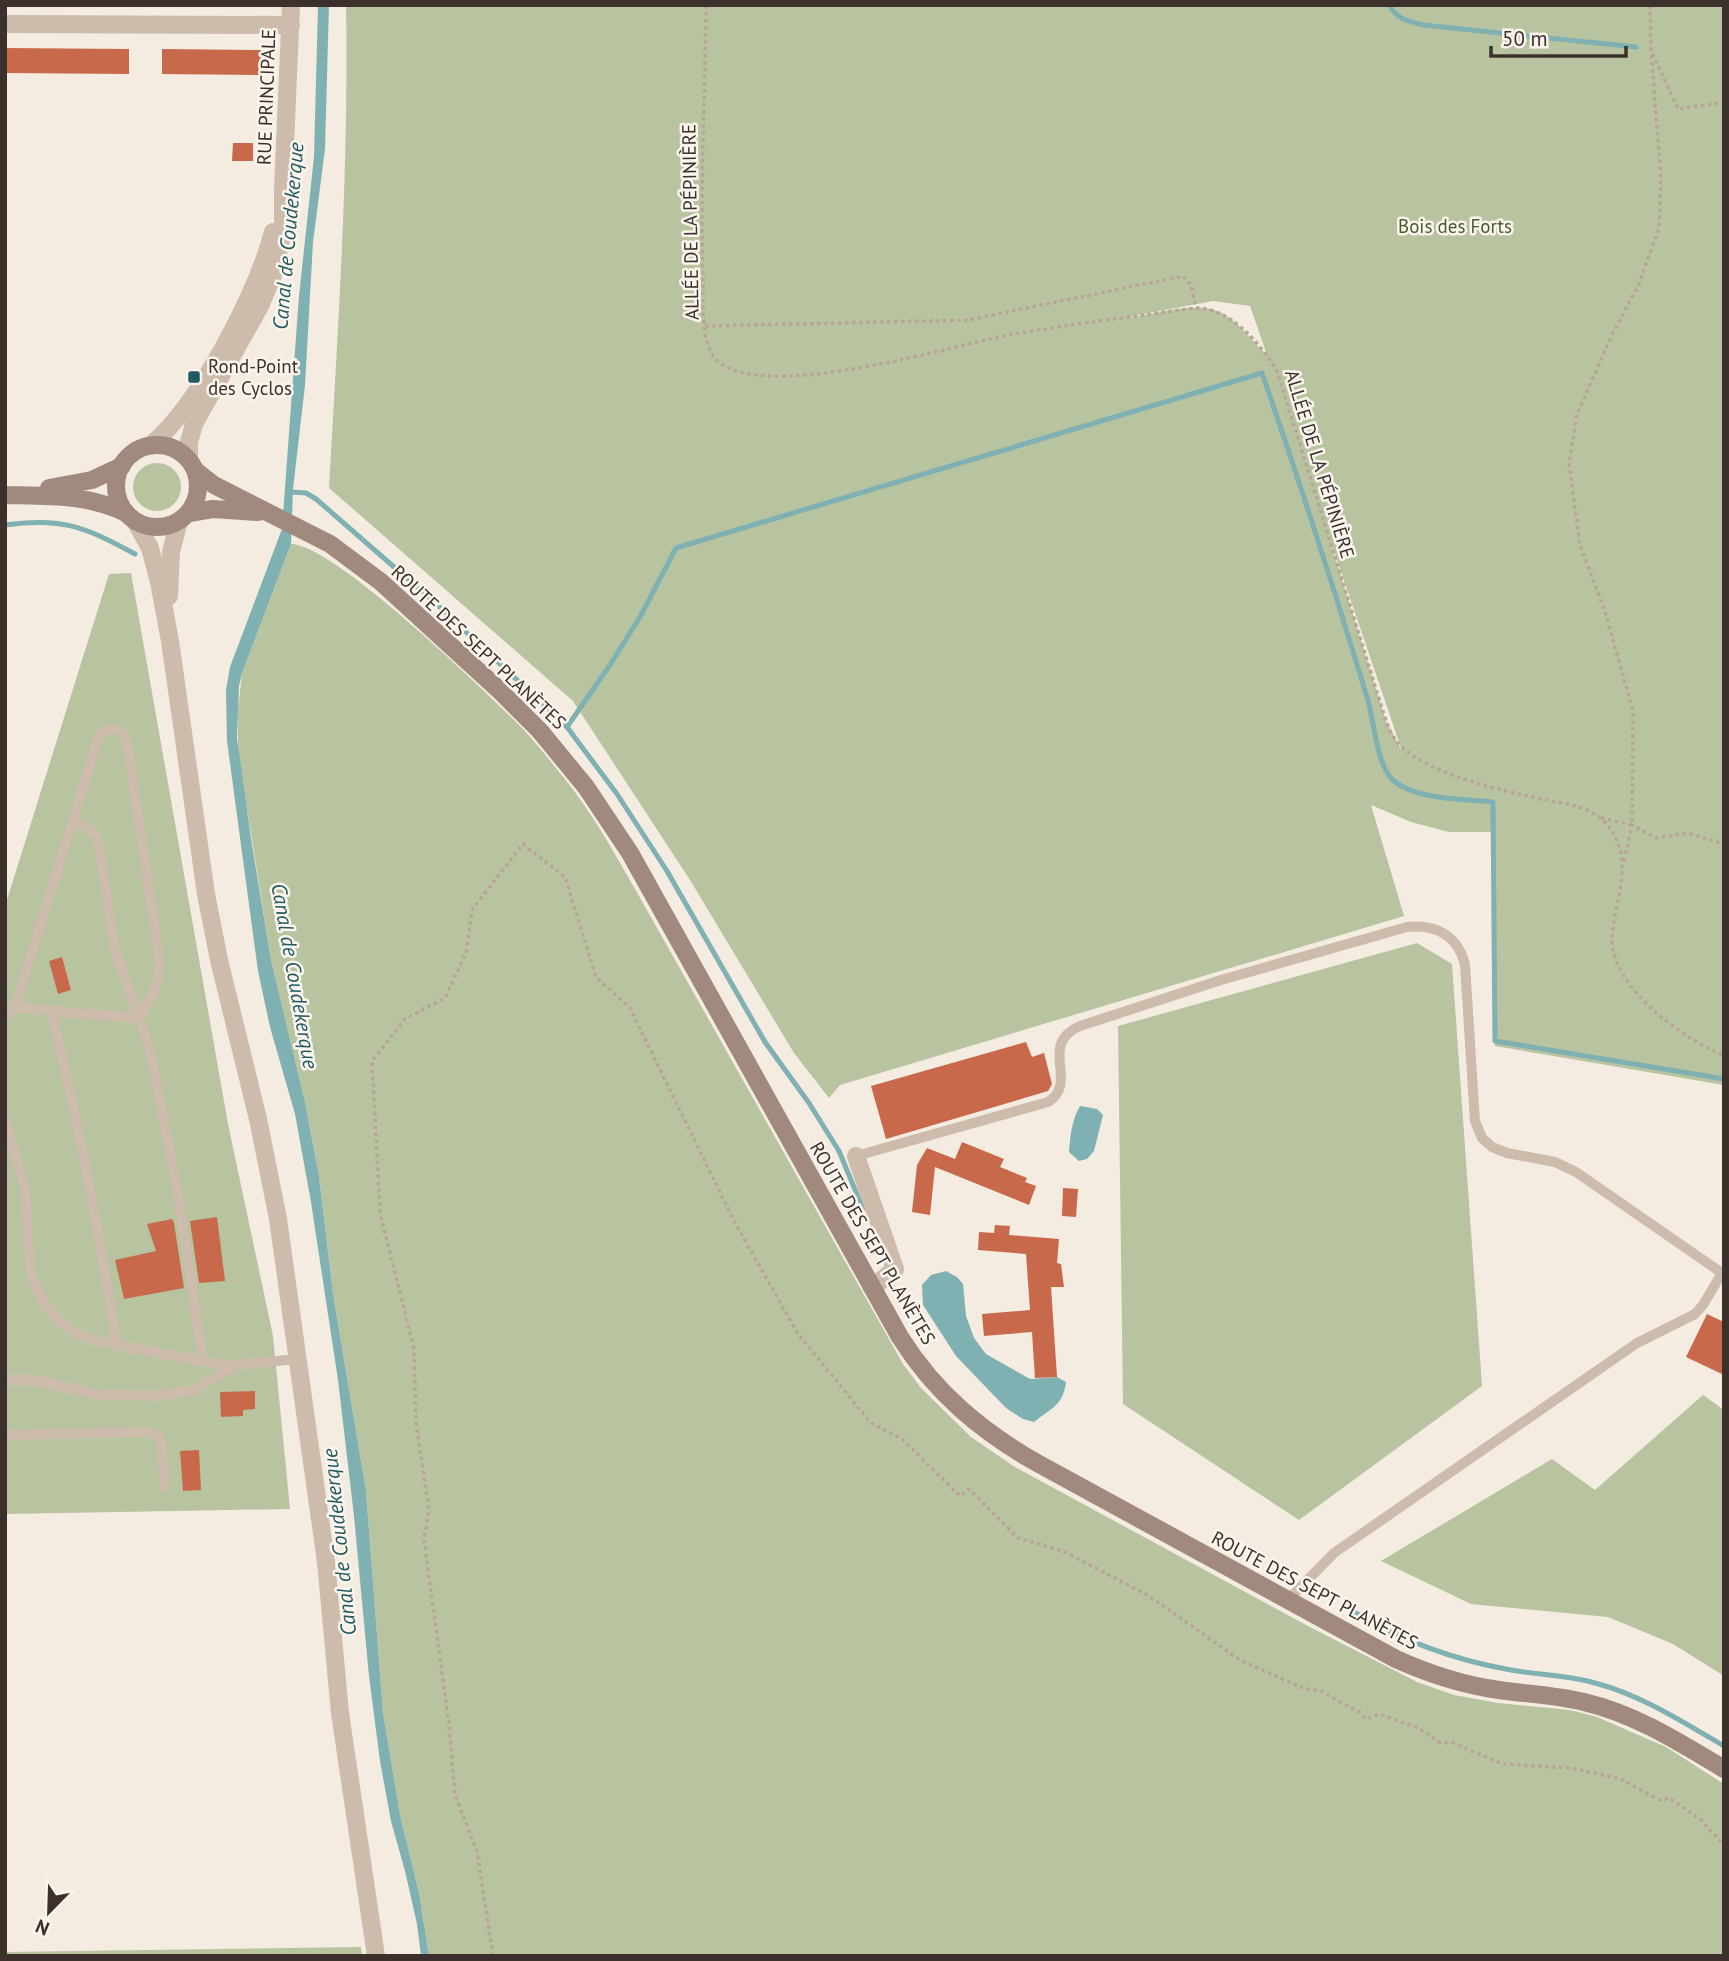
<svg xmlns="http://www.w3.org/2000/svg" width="1729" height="1961" viewBox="0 0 1729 1961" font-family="'PT Sans',sans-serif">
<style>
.green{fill:#b8c4a0;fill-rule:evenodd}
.water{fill:#7fb0b2}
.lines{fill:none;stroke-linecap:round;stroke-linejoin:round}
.stream{stroke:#7fb0b2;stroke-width:5}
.building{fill:#c8694b}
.path{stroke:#b9a596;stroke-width:3.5;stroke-dasharray:3.5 3.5;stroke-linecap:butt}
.service{stroke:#cdbbac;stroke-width:10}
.minor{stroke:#cdbbac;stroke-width:18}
.tertiary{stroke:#cdbbac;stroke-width:18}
.secondary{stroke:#a18a7d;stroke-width:18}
.poi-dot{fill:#1f5a5e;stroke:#fbf5ee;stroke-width:2.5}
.labels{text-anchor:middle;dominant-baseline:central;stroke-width:5;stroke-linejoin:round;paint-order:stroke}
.street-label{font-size:19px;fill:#3b302b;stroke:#fbf5ee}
.park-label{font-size:19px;fill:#4a5a2e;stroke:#fbf5ee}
.poi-label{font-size:19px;fill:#3b302b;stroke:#fbf5ee;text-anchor:start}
.water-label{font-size:21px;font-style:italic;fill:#1f5a5e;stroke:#fbf5ee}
</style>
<rect width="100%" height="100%" fill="#f4ebe1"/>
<g class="green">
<path d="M346 5H1724V1085L1495 1046 1493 832H1449L1411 822 1371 805 1404 916 840 1085 829 1098 794 1053 690 880 573 701 329 488C338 327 349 166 346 5ZM1213 301 1250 306 1267 355C1254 343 1243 327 1228 317 1201 296 1157 316 1127 317ZM1332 547 1333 548 1402 751 1386 721Z"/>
<circle cx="157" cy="487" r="24"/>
<path d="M291 544C334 544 488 694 523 729 538 745 551 762 564 778 594 815 616 856 639 896L903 1364 921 1388 971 1437 1015 1467 1306 1625 1417 1682 1454 1695 1498 1703 1570 1710 1597 1717 1666 1747 1724 1784V1956H429L419 1893 400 1815 383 1713 366 1491 333 1294 319 1176 305 1102 271 960 238 752V711L242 673Z"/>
<polygon points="131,573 228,1124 273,1336 290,1509 5,1514 5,906 109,574"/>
<polygon points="1417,943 1452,964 1482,1386 1299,1520 1123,1404 1118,1026"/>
<polygon points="1703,1395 1724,1410 1724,1676 1673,1644 1608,1617 1471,1604 1381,1561 1552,1459 1595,1490"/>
<polygon points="361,1947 362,1956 5,1956 5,1952"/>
</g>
<g class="water">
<polygon points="318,5 329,5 325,149 313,242 305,385 293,489 291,544 242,673 239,686 237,738 252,845 271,960 305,1102 319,1176 333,1294 366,1491 383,1713 400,1815 419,1893 429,1956 421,1956 417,1924 405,1871 391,1821 380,1761 369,1676 354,1516 338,1380 311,1202 295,1114 270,1027 258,971 227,741 226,690 230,667 282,529 299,296 314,157"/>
<path d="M1080 1106 1097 1109 1103 1115 1094 1151 1087 1159 1079 1161 1069 1152C1070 1136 1072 1120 1080 1106Z"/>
<path d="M946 1271 957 1277 963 1284 966 1316 974 1338 986 1354 1030 1379 1057 1377 1066 1382C1063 1406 1051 1408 1034 1422L1023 1419 1006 1408 956 1356 923 1305 922 1285 931 1275Z"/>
</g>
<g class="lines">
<g class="stream">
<path d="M1389 5C1398 20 1407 21 1423 25L1636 47"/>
<polyline points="290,492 306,493 316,499 432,600 567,727 617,794 667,871 765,1042 809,1103 839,1151 863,1209"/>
<path d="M5 525C63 517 85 527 135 554"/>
<path d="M567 727 610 665 640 617 676 548 1262 373C1299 480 1334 588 1367 697 1374 719 1376 761 1391 778 1411 800 1465 799 1493 802L1495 1041 1724 1079"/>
<path d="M1352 1611C1402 1641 1453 1660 1511 1670 1539 1675 1567 1675 1595 1683 1641 1695 1683 1722 1724 1746"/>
</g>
</g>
<g class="building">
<polygon points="5,48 129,49 129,74 5,73"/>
<polygon points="162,49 261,50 260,75 162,74"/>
<polygon points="233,143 253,143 253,161 232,161"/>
<polygon points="62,957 71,990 58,994 49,961"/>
<polygon points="1026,1042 1032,1057 1044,1053 1052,1084 1048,1091 886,1139 871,1086"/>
<polygon points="962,1142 1004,1159 1000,1167 1027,1178 1025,1182 1036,1186 1029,1205 935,1167 930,1215 912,1212 917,1165 927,1148 955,1159"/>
<polygon points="1063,1188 1078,1189 1076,1217 1062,1216"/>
<polygon points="217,1217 225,1281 199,1283 190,1221"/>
<polygon points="172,1219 174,1223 184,1288 124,1299 115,1260 156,1251 147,1224"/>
<polygon points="995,1225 1010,1226 1009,1235 1059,1239 1057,1263 1061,1264 1064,1287 1051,1287 1057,1377 1035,1378 1032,1332 984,1336 982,1314 1030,1310 1026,1254 978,1250 979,1232 994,1233"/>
<polygon points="1707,1314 1724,1322 1724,1375 1686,1357"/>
<polygon points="255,1391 255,1409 243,1410 243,1416 221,1417 220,1392"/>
<polygon points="199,1450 201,1490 183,1491 180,1451"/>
</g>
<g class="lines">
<g class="path">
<path d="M706 5C705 97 700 189 703 281 704 303 700 333 712 354 745 410 958 344 1013 334 1074 324 1135 316 1196 308 1230 308 1260 343 1277 371L1386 721C1389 729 1393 738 1399 744 1427 774 1503 791 1542 799 1566 804 1593 806 1609 827 1636 862 1613 903 1612 941 1612 987 1685 1041 1724 1055"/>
<polyline points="1650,5 1651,50 1678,109 1724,102"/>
<polyline points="705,326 968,320 1183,276 1191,285 1196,308"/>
<polyline points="1601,818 1632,825 1633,711 1605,612 1580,545 1569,464 1577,414 1611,337 1639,284 1659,228 1661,179 1651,50"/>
<polyline points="1624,861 1632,825 1656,838 1687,833 1724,844"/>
<polyline points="493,1956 477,1851 455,1795 449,1724 424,1540 429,1510 416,1423 414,1349 380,1213 372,1061 405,1019 445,998 466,953 472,910 523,844 565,877 596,977 630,1008 734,1221 798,1334 871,1423 902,1439 960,1496 969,1489 1018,1538 1065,1552 1149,1596 1240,1660 1305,1689 1321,1691 1359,1712 1366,1719 1379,1714 1418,1728 1439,1742 1453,1743 1503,1764 1571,1768 1621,1779 1659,1800 1669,1798 1701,1820 1724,1845"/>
</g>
<g class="service">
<polyline points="73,820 90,830 98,840 115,950 146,1038 153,1064 177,1189 203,1361"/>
<path d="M15 1007 98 739 104 731 116 729 124 735 128 747 159 956C161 980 152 999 139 1018L51 1011"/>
<path d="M5 1018 15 1007 51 1011C79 1121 99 1232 117 1345"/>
<polyline points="5,1121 25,1187 30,1266 33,1279 42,1299 54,1316 71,1330 91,1340 216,1364 237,1365 297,1359"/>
<path d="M856 1156 1048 1102C1080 1082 1037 1045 1080 1026L1221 980 1407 927C1437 924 1458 936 1465 965L1475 1121 1482 1138 1492 1147 1507 1153 1555 1162 1576 1172 1722 1273 1703 1305 1695 1314 1637 1343 1334 1553 1287 1601"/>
<polyline points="5,1380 33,1380 101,1395 157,1396 194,1390 235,1366"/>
<polyline points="5,1435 148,1432 158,1436 161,1441 165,1488"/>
</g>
<g class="minor">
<polyline points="5,24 291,25"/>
<polyline points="856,1156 895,1269 872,1288"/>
</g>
<g class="tertiary">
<path d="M150 446C200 404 256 295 273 232"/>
<polyline points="189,460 189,442 194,424 260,306 273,275 283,232 283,191 291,5"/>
<polyline points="135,521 150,548 159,582 170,641 206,894 219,960 258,1119 278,1219 326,1562 340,1713 376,1956"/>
<polyline points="169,596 171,552 179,521"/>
</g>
<g class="secondary">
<circle cx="157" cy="486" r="41"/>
<path d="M196 471 214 485 330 544 381 582 498 689 540 731 586 787 630 853 900 1337C935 1393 982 1432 1039 1464L1396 1659C1429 1674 1463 1685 1499 1690 1527 1694 1556 1695 1584 1702 1635 1714 1679 1742 1724 1769"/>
<polyline points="49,488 92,480 122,466"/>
<path d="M5 495C47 496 88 494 126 513"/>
<polyline points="189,513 213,509 258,512"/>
</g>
</g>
<rect class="poi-dot" x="187" y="370" width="14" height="14" rx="3.5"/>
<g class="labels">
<g class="street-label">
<text transform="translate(266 97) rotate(-88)">RUE PRINCIPALE</text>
<text transform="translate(690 222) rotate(-91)">ALLÉE DE LA PÉPINIÈRE</text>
<text transform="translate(1320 464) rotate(73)">ALLÉE DE LA PÉPINIÈRE</text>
<text transform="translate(479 647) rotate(43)">ROUTE DES SEPT PLANÈTES</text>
<text transform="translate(873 1243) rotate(60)">ROUTE DES SEPT PLANÈTES</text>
<text transform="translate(1315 1590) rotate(28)">ROUTE DES SEPT PLANÈTES</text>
</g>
<g class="park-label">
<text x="1455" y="226">Bois des Forts</text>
</g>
<g class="poi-label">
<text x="208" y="366">Rond-Point<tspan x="208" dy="22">des Cyclos</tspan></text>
</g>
<g class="water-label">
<text transform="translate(288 236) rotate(-85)">Canal de Coudekerque</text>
<text transform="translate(295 976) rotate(80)">Canal de Coudekerque</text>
<text transform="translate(339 1542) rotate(-96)">Canal de Coudekerque</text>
</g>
</g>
<rect width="1729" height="1961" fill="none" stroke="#3b302b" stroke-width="14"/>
<g transform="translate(49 1912) rotate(203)" stroke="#fbf5ee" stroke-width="5" paint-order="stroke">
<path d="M0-5L12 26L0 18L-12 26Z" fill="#3b302b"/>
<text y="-10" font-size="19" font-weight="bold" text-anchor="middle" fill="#3b302b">N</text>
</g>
<path d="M1491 46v10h135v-10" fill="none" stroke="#3b302b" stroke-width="3.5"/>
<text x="1502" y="46" font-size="21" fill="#3b302b" stroke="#fbf5ee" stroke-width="5" paint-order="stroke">50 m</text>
</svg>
